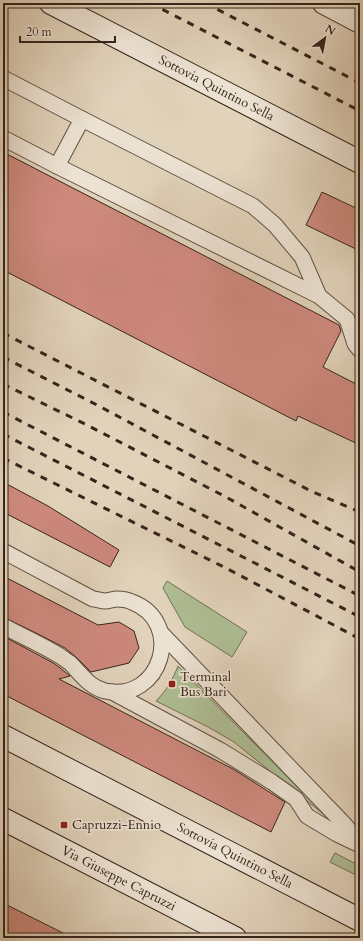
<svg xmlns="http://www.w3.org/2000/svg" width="363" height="941" viewBox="0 0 363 941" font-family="Cardo,serif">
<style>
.green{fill:#aebd93;stroke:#727057}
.building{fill:#ce897d;stroke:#36241b}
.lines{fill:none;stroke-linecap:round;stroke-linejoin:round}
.lane-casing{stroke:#615043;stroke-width:17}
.secondary-casing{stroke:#36241b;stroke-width:24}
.lane{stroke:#ece2d2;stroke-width:15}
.secondary{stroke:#ece2d2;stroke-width:22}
.rail{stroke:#36241b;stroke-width:3;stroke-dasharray:7 7;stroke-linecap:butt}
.poi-dot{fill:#8f2418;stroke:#ece2d2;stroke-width:1.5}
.labels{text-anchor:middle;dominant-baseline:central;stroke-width:3.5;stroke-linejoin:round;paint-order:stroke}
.street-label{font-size:13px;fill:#36241b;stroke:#ece2d2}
.poi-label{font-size:13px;fill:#36241b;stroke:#ece2d2;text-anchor:start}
</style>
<rect width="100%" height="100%" fill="#e1d2ba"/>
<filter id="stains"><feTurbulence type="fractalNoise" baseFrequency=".005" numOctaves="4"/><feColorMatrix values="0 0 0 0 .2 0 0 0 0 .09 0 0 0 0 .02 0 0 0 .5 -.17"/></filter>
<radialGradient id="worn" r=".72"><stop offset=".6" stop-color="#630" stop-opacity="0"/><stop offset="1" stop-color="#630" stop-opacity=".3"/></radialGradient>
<g class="green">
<polygon points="167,581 247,632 232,657 185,627 163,588"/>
<path d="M178 666 327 817 234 742 208 727 156 701C167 690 173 679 178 666Z"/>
<polygon points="335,853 360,866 360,877 330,862"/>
</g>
<g class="building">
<polygon points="3,152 339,325 341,331 323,367 360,386 360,445 298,416 296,421 3,270"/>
<polygon points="322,192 360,210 360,251 306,225"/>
<polygon points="3,482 48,506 119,550 110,567 3,512"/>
<polygon points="3,576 98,625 119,622 134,631 139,648 129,663 91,672 76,657 65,648 36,633 3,617"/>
<polygon points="3,636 55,664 70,676 59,679 233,769 285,802 271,832 3,694"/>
<polygon points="3,903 73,938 3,938"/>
</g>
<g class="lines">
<defs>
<g id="lane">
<polyline points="3,78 82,119"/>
<polyline points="3,138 57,166 319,296 347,319 355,344 360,350"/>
<polyline points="57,166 82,119 253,206 275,225 302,257 319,296"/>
<path d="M3 551 93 599C97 599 101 601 105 601 109 601 113 599 117 599 121 599 128 600 132 602 185 622 162 703 105 691 89 687 81 674 70 663 67 661 63 658 60 656 42 645 22 636 3 626"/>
<polyline points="161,633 345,825 359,842"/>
<polyline points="112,692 220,750 272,782 296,799 307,816 337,834 360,845"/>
</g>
<g id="secondary">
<path id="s1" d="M51 3 360 162"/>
<polyline points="324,3 360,22"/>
<path id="s2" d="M3 736 360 920"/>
<path id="s3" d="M3 819 235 938"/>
</g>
</defs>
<use href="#lane" class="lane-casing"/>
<use href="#secondary" class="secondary-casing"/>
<use href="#lane" class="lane"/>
<use href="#secondary" class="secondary"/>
<g class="rail">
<polyline points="150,3 360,111"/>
<polyline points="205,3 360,83"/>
<polyline points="3,333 311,491 360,512"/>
<polyline points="3,357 97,405 360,546"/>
<polyline points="3,384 85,424 226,497 360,572"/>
<polyline points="3,412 360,596"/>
<polyline points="3,434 360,617"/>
<polyline points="3,458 226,568 360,639"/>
</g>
</g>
<g class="poi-dot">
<rect x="168" y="680" width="8" height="8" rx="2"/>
<rect x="60" y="821" width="8" height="8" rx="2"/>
</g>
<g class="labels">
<g class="street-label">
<text stroke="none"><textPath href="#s1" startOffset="186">Sottovia Quintino Sella</textPath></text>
<text stroke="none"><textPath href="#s2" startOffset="261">Sottovia Quintino Sella</textPath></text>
<text stroke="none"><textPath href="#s3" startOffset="130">Via Giuseppe Capruzzi</textPath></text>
</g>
<g class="poi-label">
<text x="180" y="677">Terminal<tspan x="180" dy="15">Bus Bari</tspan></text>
<text x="72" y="825">Capruzzi-Ennio</text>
</g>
</g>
<rect width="363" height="941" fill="none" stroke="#e1d2ba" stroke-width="16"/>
<rect x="4" y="4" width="355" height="933" fill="none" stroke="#36241b" stroke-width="2"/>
<rect x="8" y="8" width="347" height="925" fill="none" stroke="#36241b"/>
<g transform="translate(325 38) rotate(32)" stroke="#ece2d2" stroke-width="3" paint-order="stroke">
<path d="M0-3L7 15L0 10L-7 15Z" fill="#36241b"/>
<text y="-6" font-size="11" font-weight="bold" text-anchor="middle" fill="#36241b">N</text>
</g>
<path d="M20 36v6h95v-6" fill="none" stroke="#36241b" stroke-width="2"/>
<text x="26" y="36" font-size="12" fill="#36241b" stroke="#ece2d2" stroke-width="3" paint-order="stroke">20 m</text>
<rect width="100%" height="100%" filter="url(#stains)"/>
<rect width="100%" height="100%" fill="url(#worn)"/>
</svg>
